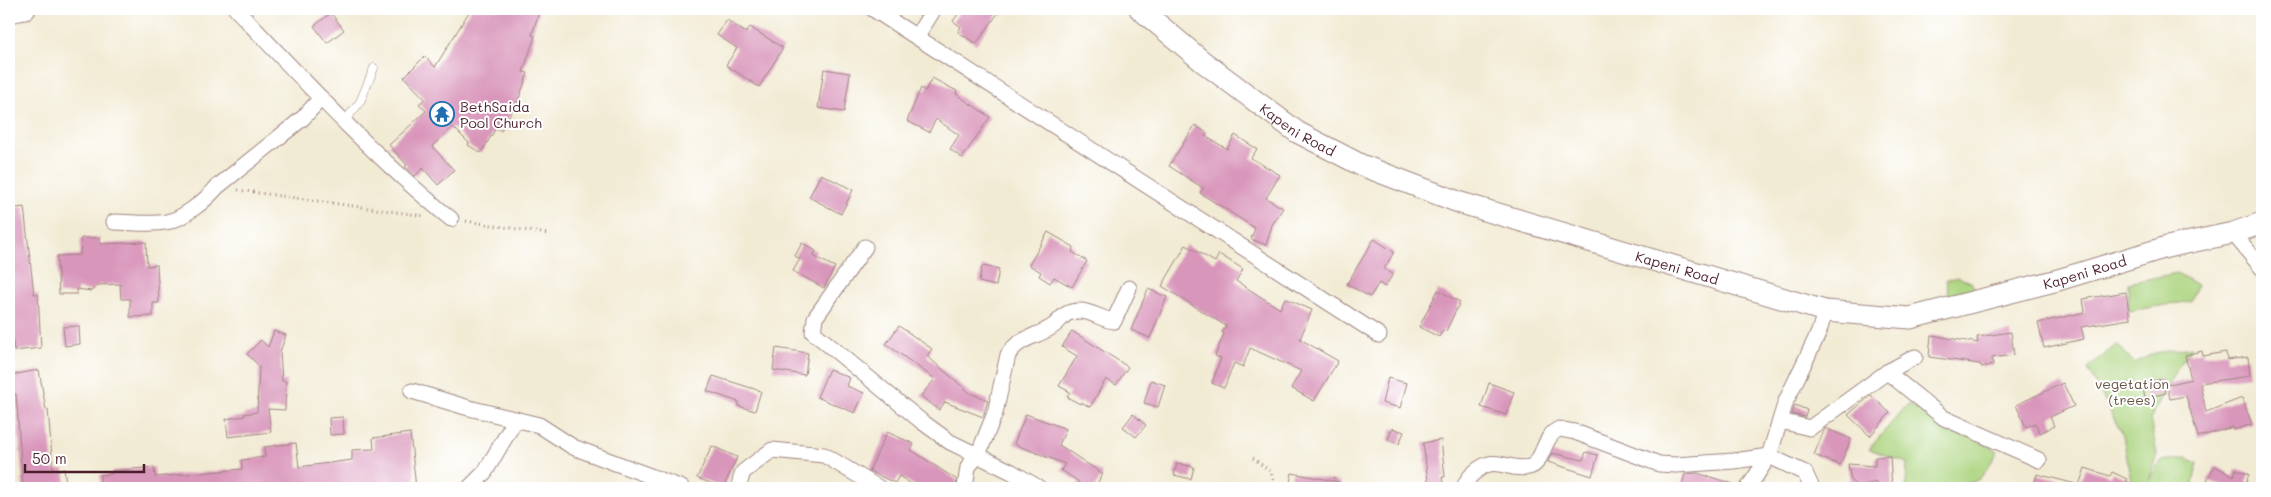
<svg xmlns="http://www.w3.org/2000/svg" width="2271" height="497" viewBox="0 0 2271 497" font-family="Mali,sans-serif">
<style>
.green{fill:#acd47f;stroke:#7b7a55}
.building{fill:#d996bb}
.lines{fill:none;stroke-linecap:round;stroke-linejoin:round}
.lane-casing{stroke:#9e8580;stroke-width:9}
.street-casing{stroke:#9e8580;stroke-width:17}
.secondary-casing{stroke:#9e8580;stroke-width:23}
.path{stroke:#9e8580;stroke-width:3;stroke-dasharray:1 4;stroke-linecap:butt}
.lane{stroke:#fff;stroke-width:8}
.street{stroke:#fff;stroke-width:15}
.secondary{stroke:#fff;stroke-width:21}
.labels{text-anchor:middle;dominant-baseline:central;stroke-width:4;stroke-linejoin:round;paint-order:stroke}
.poi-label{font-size:14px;fill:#4a1f2b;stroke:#fff;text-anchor:start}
.street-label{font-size:14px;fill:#4a1f2b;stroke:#fff}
.park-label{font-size:14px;fill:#675544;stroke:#fff}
</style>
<rect width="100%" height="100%" fill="#fff"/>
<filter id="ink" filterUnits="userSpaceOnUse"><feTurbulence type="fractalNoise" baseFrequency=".02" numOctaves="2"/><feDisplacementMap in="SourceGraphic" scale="10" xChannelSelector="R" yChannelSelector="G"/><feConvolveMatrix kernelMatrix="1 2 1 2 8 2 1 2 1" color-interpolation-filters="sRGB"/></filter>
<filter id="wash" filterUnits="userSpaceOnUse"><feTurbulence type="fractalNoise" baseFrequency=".0096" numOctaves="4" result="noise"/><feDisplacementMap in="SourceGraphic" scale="20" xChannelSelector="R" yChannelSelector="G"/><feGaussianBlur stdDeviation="1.12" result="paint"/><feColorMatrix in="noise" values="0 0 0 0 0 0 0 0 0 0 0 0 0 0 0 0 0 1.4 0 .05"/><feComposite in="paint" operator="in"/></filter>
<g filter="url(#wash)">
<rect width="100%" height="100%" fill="#f2ebd4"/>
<g class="green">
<polygon points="2177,273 2197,285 2191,301 2129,311 2128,283"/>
<polygon points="1957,277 1971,282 1976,291 1951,304 1946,280"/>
<polygon points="2117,344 2134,363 2155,353 2192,347 2175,372 2150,419 2157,454 2149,480 2160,461 2187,458 2198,463 2193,482 2195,488 2132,487 2123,436 2088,369"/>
<path d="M1908 404 1998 451C1979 483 1982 483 1943 486L1940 488H1908L1906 486 1907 463 1869 449Z"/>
</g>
<g id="blocks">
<g class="building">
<polygon points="471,9 528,9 539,12 532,35 535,36 523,72 528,73 515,109 513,109 501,131 496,128 481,153 468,145 469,143 453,127 432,146 454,170 438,185 423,168 415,176 405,167 407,165 389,145 426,111 419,104 425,99 404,77 425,56 435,67"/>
<polygon points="962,9 1001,9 976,44 958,32 961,27 953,21"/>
<polygon points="331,13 344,30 327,43 314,26"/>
<polygon points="727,20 746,33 750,27 783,48 759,87 726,65 737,48 717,35"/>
<polygon points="824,69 850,73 844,112 818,108"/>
<polygon points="932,78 957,91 956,94 990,117 962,158 950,149 959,135 936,119 929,132 907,121 921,88 925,91"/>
<polygon points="1195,125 1207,133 1205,136 1227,149 1235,135 1257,149 1251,158 1280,175 1266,198 1283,208 1272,225 1266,245 1251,239 1255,228 1200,193 1203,188 1169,166"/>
<polygon points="821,174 853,190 841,214 809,197"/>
<polygon points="24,207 34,294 38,294 41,348 14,351 11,324 9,324 9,209"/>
<polygon points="1048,232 1074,247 1072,252 1087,261 1072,287 1054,277 1050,283 1039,276 1041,272 1029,265"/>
<polygon points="81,238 100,238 100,244 146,242 147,266 157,265 159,303 153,303 153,316 130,317 130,299 121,299 120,284 98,285 91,291 77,289 77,294 59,294 57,256 80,255"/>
<polygon points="1374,239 1394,252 1384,269 1393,274 1385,287 1379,283 1370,297 1347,284"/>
<polygon points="802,243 816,251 813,256 835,267 824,288 793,271 800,259 795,256"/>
<polygon points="1186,245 1215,262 1219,254 1243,269 1236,281 1280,309 1285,298 1312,310 1300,339 1338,361 1314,401 1291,388 1301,371 1250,348 1243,367 1234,363 1224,388 1212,383 1221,358 1215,356 1224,334 1222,332 1226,326 1162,286"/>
<polygon points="982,266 999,269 996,286 979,282"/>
<polygon points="1148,289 1167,297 1150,338 1131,330"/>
<polygon points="1438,290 1460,302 1446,331 1443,330 1439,337 1419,327"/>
<polygon points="2126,292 2130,319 2081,327 2084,339 2044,348 2038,323 2085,312 2083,299"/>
<polygon points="79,326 80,344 65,346 63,327"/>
<polygon points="899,326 932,349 927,356 970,393 988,400 983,417 945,402 939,410 921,396 935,379 886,344"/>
<polygon points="274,331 286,335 280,352 282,381 286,381 285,410 268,409 271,432 228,437 226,419 245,416 244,414 257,412 259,366 247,354 261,340 268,347"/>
<polygon points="1072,331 1128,367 1116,385 1106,379 1090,407 1081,402 1080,404 1067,397 1070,392 1059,386 1077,356 1062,347"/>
<polygon points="2011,332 2014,355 1992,358 1993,365 1981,367 1980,364 1929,357 1931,335 1978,343 1977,337"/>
<polygon points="776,348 808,353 805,375 773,370"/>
<polygon points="2202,351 2203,356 2226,352 2227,360 2248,357 2250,376 2200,383 2206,412 2242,398 2252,424 2234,430 2233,427 2198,437 2186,396 2170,399 2167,385 2191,379 2185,355"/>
<polygon points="829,369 850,378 847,386 864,393 855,413 817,397"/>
<polygon points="39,370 46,410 48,409 53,470 64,469 66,483 39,487 39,488 23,488 16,394 14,395 11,375"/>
<polygon points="713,376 761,391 755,411 738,406 739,402 707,391"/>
<polygon points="1388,378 1407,383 1400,408 1382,403"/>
<polygon points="2162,379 2166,393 2145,398 2142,384"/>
<polygon points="1151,380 1165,385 1158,407 1144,403"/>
<polygon points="1489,383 1514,392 1506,415 1481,407"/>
<polygon points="2063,383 2074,406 2050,417 2054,426 2040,433 2035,423 2026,427 2016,405"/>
<polygon points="1871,395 1890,413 1870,436 1848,415"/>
<polygon points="1795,405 1807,410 1805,417 1792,414"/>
<polygon points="1026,414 1066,429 1059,445 1103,474 1094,488 1075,488 1079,482 1061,470 1065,464 1014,444"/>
<polygon points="1133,414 1146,425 1136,437 1123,427"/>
<polygon points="343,417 344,434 330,435 329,418"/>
<polygon points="1392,428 1404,432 1399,444 1388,440"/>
<polygon points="1825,428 1851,439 1840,465 1814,455"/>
<polygon points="887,432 914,444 911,450 957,480 956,488 918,488 899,476 895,483 869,471"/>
<polygon points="410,433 416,488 383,488 383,485 331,488 101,488 100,475 112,474 112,471 154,467 155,477 242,469 241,460 265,457 264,447 296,443 299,467 352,460 352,450 374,449 373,438"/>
<polygon points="1441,440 1445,477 1442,477 1444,488 1429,488 1423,443"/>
<polygon points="712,446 737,457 723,488 697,478"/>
<polygon points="1586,452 1598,455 1592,476 1548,462 1552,453 1583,460"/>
<polygon points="1890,456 1892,488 1877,488 1876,482 1858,487 1851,481 1848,464 1875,466 1875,457"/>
<polygon points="1177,463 1194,467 1191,479 1174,475"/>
<polygon points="2215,466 2234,476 2236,469 2249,474 2246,483 2256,488 2229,488 2207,480"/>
<polygon points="2085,468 2110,476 2112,472 2127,479 2126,481 2140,486 2140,488 2078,488"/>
<polygon points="1292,473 1340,482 1339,488 1289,488"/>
<polygon points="1697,473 1737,485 1736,488 1681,488 1685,474"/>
<polygon points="2037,474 2076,484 2075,488 2033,488"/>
</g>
</g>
</g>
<g filter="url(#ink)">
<use href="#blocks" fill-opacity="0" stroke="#9e8580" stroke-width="1"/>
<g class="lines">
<defs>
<polyline id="lane" points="344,122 360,102 374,68"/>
<g id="street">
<path d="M236 9C305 82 373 156 451 219"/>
<polyline points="873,9 1379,335"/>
<polyline points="917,36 934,9"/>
<path d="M114 222C131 222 150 225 166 222 182 220 207 199 217 187L303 118 321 98"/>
<polyline points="2233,233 2262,268"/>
<polyline points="865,247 815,318 813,332 921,421 950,442 1012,472 1039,488"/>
<polyline points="1887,372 1944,418 2039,460"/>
<polyline points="412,391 469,408 539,425 573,447 682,488"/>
<polyline points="1780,421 1810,428 1887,372 1915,357"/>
<polyline points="469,488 485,472 516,419"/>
<polyline points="738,488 743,472 772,450 824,455 879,488"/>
<path d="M965 488 968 467 978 455 995 413 1008 355C1017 339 1035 337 1050 328 1062 322 1061 311 1080 311 1092 311 1102 320 1114 321L1129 288"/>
<path d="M1464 488C1466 481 1469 477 1475 472 1497 453 1506 472 1529 467 1544 464 1542 436 1559 429L1575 432 1659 464 1676 465 1734 461 1769 456 1805 473 1812 488"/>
<polyline points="1748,488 1769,456 1786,401 1819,332 1825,311"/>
</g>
<g id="secondary">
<path id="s1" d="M1140 9 1202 61 1297 132 1361 165 1461 203 1825 311 1910 318 2058 280 2167 247 2233 233 2262 223"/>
<polyline points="9,12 25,9"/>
</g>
</defs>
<use href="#lane" class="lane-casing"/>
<use href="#street" class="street-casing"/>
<use href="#secondary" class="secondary-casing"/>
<g class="path">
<polyline points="238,190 425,216"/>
<polyline points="466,221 548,234"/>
<polyline points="1253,458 1271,472 1276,488"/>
<polyline points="1331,488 1335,476"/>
</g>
<use href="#lane" class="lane"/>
<use href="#street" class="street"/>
<use href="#secondary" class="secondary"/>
</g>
</g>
<defs>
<symbol id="temple-ring" viewBox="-11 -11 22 22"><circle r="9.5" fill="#fff" stroke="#1f6fb2" stroke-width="1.5"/><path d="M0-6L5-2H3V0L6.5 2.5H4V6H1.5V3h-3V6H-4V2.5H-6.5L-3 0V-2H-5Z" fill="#1f6fb2"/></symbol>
</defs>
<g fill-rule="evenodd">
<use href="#temple-ring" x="428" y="100" width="28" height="28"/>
</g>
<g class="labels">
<g class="poi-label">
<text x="460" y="106">BethSaida<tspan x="460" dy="16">Pool Church</tspan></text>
</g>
<g class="street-label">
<text stroke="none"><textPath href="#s1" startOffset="199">Kapeni Road</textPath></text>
<text stroke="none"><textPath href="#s1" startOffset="604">Kapeni Road</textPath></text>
<text stroke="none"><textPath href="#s1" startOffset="1024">Kapeni Road</textPath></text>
</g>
<g class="park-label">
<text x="2132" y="383">vegetation<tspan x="2132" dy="16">(trees)</tspan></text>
</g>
</g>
<rect width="2271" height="497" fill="none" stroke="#fff" stroke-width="30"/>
<path d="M25 464v8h119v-8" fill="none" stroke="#4a1f2b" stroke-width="2.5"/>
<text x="32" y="464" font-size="15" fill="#4a1f2b" stroke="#ffffff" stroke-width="4" paint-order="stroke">50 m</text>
</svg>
